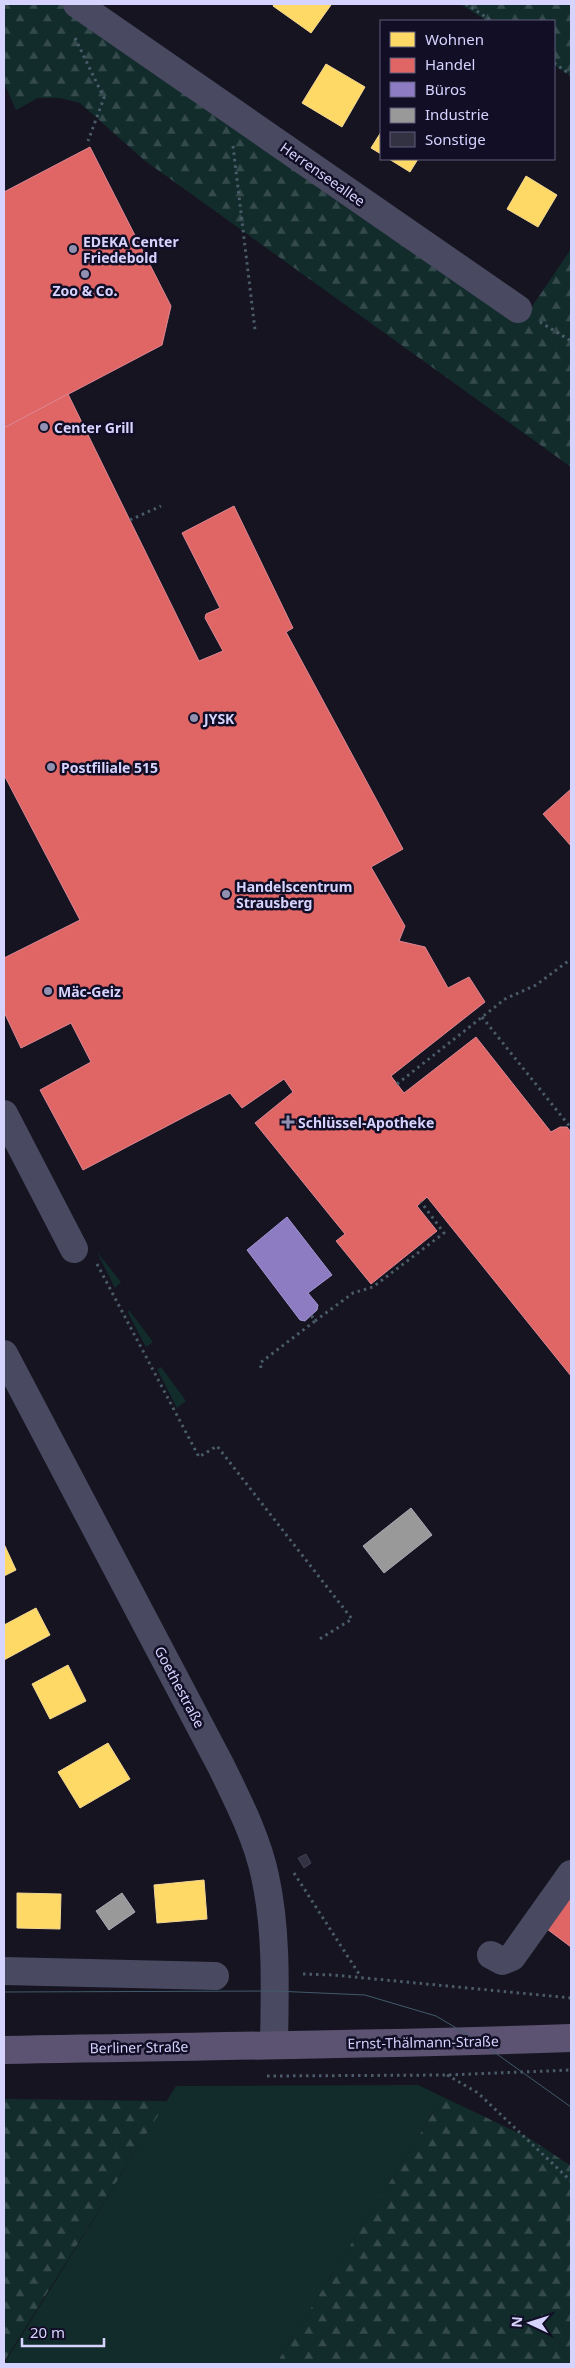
<svg xmlns="http://www.w3.org/2000/svg" width="575" height="2368" viewBox="0 0 575 2368" font-family="'Noto Sans',sans-serif">
<style>
.grass{fill:#122c2c}
.forest{fill:url(#forest-firs)}
.homes{fill:#ffd966;stroke:#f3d794}
.shops{fill:#e06666;stroke:#dd8794}
.offices{fill:#8e7cc3;stroke:#a496d5}
.industry{fill:#999;stroke:#abaab8}
.building{fill:#333243;stroke:#413e54}
.lines{fill:none;stroke-linecap:round;stroke-linejoin:round}
.path{stroke:#4a5b69;stroke-width:3;stroke-dasharray:2.5 4;stroke-linecap:butt}
.minor{stroke:#494961;stroke-width:28}
.major{stroke:#5c5372;stroke-width:28}
.tram{stroke:#415a6b;stroke-width:1}
.poi-dot{fill:#9290b1;stroke:#110e26;stroke-width:2}
.labels{text-anchor:middle;dominant-baseline:central;stroke-width:5;stroke-linejoin:round;paint-order:stroke}
.street-label{font-size:14px;fill:#d6d3ff;stroke:#110e26}
.poi-label{font-size:14px;font-weight:bold;fill:#d6d3ff;stroke:#110e26;text-anchor:start}
</style>
<defs>
<pattern id="forest-firs" width="22" height="20" patternUnits="userSpaceOnUse" patternTransform="scale(1.25)"><rect width="22" height="20" fill="#122c2c"/><path d="M5 1l3.5 6h-7zM16 11l3.5 6h-7z" fill="#344a4c"/></pattern>
</defs>
<rect width="100%" height="100%" fill="#151420"/>
<g class="grass">
<polygon points="97,1252 121,1282 115,1288"/>
<polygon points="129,1310 153,1342 146,1347 128,1313"/>
<polygon points="161,1367 186,1401 177,1408 157,1369"/>
<polygon points="418,2085 443,2097 276,2364 4,2364 176,2086"/>
</g>
<g class="forest">
<polygon points="4,4 80,4 531,308 571,249 571,467 144,160 80,103 60,98 38,98 16,110 4,83"/>
<polygon points="460,4 571,4 571,76 554,65 554,21 487,21"/>
<polygon points="443,2097 529,2138 571,2166 571,2364 276,2364"/>
<polygon points="4,2099 167,2101 4,2362"/>
</g>
<g class="homes">
<polygon points="274,4 329,4 331,5 311,33 273,6"/>
<polygon points="326,64 365,87 342,127 302,103"/>
<polygon points="381,132 381,154 371,148"/>
<polygon points="389,159 418,159 410,172"/>
<polygon points="526,176 557,195 538,227 507,209"/>
<polygon points="4,1544 16,1570 4,1576"/>
<polygon points="36,1608 50,1635 4,1660 4,1625"/>
<polygon points="68,1665 86,1701 50,1719 32,1684"/>
<polygon points="108,1743 130,1779 80,1808 58,1772"/>
<polygon points="204,1880 207,1919 157,1923 154,1885"/>
<polygon points="17,1893 61,1894 60,1929 17,1928"/>
</g>
<g class="shops">
<polygon points="90,147 171,306 162,345 4,428 4,192"/>
<polygon points="68,394 199,661 223,651 205,618 206,614 220,608 182,533 234,506 293,628 286,632 403,849 371,867 405,926 399,941 425,947 448,988 469,977 485,1002 391,1076 404,1093 476,1037 551,1132 560,1127 567,1127 571,1132 571,1376 427,1197 417,1206 437,1231 371,1284 336,1241 345,1234 255,1123 293,1092 284,1079 242,1108 230,1093 83,1170 40,1090 91,1062 71,1023 21,1048 4,1012 4,958 80,920 4,775 4,428"/>
<polygon points="571,789 571,846 543,814"/>
<polygon points="571,1890 571,1947 547,1929"/>
</g>
<polygon class="offices" points="287,1217 332,1275 308,1293 318,1305 317,1310 305,1321 300,1320 247,1250"/>
<g class="industry">
<polygon points="411,1508 432,1535 384,1573 363,1546"/>
<polygon points="122,1893 135,1912 109,1930 96,1911"/>
</g>
<polygon class="building" points="306,1854 311,1863 304,1868 298,1858"/>
<g class="lines">
<g class="path">
<polyline points="466,4 492,21"/>
<polyline points="75,38 104,98 88,141"/>
<polyline points="554,63 571,75"/>
<polyline points="233,146 255,330"/>
<polyline points="540,322 571,341"/>
<polyline points="130,520 161,506"/>
<polyline points="482,1017 571,1128"/>
<polyline points="397,1084 505,999 536,985 571,959"/>
<polyline points="97,1264 199,1457 217,1446 352,1619 318,1640"/>
<polyline points="315,1321 353,1293 373,1287 444,1233 421,1202"/>
<polyline points="261,1368 260,1363 315,1321 311,1315"/>
<polyline points="294,1873 361,1977"/>
<polyline points="303,1974 333,1975 571,1998"/>
<polyline points="447,2075 478,2093 571,2181"/>
<polyline points="267,2076 447,2075 571,2070"/>
</g>
<g class="minor">
<polyline points="77,4 518,309"/>
<polyline points="4,1114 74,1249"/>
<path d="M4 1354 221 1766C238 1801 257 1838 265 1876 277 1931 275 1988 274 2044"/>
<polyline points="491,1955 502,1961 512,1957 571,1874"/>
<polyline points="4,1971 215,1976"/>
</g>
<path class="major" d="M4 2050C193 2046 382 2045 571 2038"/>
<polyline class="tram" points="4,1992 275,1991 365,1995 436,2016 480,2042 571,2107"/>
</g>
<g class="poi-dot">
<circle cx="73" cy="249" r="5"/>
<circle cx="85" cy="274" r="5"/>
<circle cx="44" cy="427" r="5"/>
<circle cx="194" cy="718" r="5"/>
<circle cx="51" cy="767" r="5"/>
<circle cx="226" cy="894" r="5"/>
<circle cx="48" cy="991" r="5"/>
<path d="M285.5 1114.5h5v5h5v5h-5v5h-5v-5h-5v-5h5z"/>
</g>
<g class="labels">
<g class="street-label">
<text transform="translate(323 174) rotate(35)">Herrenseeallee</text>
<text transform="translate(180 1687) rotate(62)">Goethestraße</text>
<text transform="translate(423 2042) rotate(-1)">Ernst-Thälmann-Straße</text>
<text transform="translate(139 2047) rotate(-1)">Berliner Straße</text>
</g>
<g class="poi-label">
<text x="83" y="241">EDEKA Center<tspan x="83" dy="16">Friedebold</tspan></text>
<text x="85" y="290" text-anchor="middle">Zoo &amp; Co.</text>
<text x="54" y="427">Center Grill</text>
<text x="204" y="718">JYSK</text>
<text x="61" y="767">Postfiliale 515</text>
<text x="236" y="886">Handelscentrum<tspan x="236" dy="16">Strausberg</tspan></text>
<text x="58" y="991">Mäc-Geiz</text>
<text x="298" y="1122">Schlüssel-Apotheke</text>
</g>
</g>
<rect width="575" height="2368" fill="none" stroke="#d6d3ff" stroke-width="10"/>
<rect x="380" y="20" width="175" height="140" fill="#110e26" stroke="#605d7d"/>
<rect x="390" y="32" width="25" height="15" fill="#ffd966" stroke="#605d7d"/>
<text x="425" y="45" font-size="15" fill="#d6d3ff">Wohnen</text>
<rect x="390" y="58" width="25" height="15" fill="#e06666" stroke="#605d7d"/>
<text x="425" y="70" font-size="15" fill="#d6d3ff">Handel</text>
<rect x="390" y="82" width="25" height="15" fill="#8e7cc3" stroke="#605d7d"/>
<text x="425" y="95" font-size="15" fill="#d6d3ff">Büros</text>
<rect x="390" y="108" width="25" height="15" fill="#999999" stroke="#605d7d"/>
<text x="425" y="120" font-size="15" fill="#d6d3ff">Industrie</text>
<rect x="390" y="132" width="25" height="15" fill="#333243" stroke="#605d7d"/>
<text x="425" y="145" font-size="15" fill="#d6d3ff">Sonstige</text>
<g transform="translate(530 2323) rotate(274)" stroke="#110e26" stroke-width="4" paint-order="stroke">
<path d="M0-4L9 19L0 12L-9 19Z" fill="#d6d3ff"/>
<text y="-8" font-size="14" font-weight="bold" text-anchor="middle" fill="#d6d3ff">N</text>
</g>
<path d="M22 2338v8h82v-8" fill="none" stroke="#d6d3ff" stroke-width="2.5"/>
<text x="30" y="2338" font-size="15" fill="#d6d3ff" stroke="#110e26" stroke-width="4" paint-order="stroke">20 m</text>
</svg>
